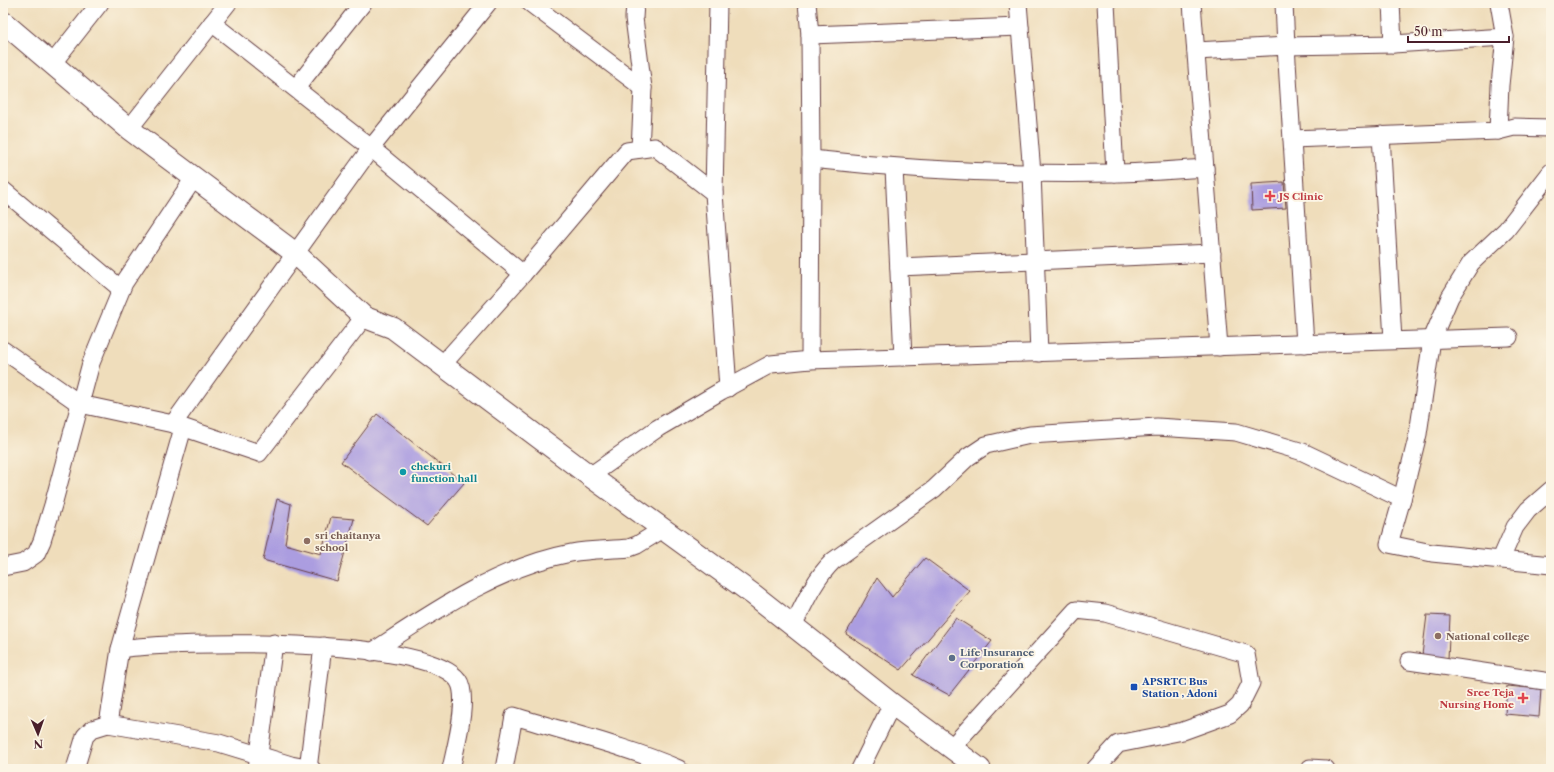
<svg xmlns="http://www.w3.org/2000/svg" width="1554" height="772" viewBox="0 0 1554 772" font-family="'Libre Caslon Text',serif">
<style>
.building{fill:#ab9de0}
.lines{fill:none;stroke-linecap:round;stroke-linejoin:round}
.minor-casing{stroke:#633c41;stroke-width:19}
.major-casing{stroke:#633c41;stroke-width:23}
.minor{stroke:#fff;stroke-width:17}
.major{stroke:#fff;stroke-width:21}
.health-dot{fill:#e0444e;stroke:#fcf5e5;stroke-width:1.5}
.culture-dot{fill:#0f9aa8;stroke:#fcf5e5;stroke-width:1.5}
.education-dot{fill:#8d6e63;stroke:#fcf5e5;stroke-width:1.5}
.service-dot{fill:#5c6f8a;stroke:#fcf5e5;stroke-width:1.5}
.transit-dot{fill:#1a4fb4;stroke:#fcf5e5;stroke-width:1.5}
.labels{text-anchor:middle;dominant-baseline:central;stroke-width:3.5;stroke-linejoin:round;paint-order:stroke}
.health-label{font-size:10px;font-weight:bold;fill:#be3a42;stroke:#fcf5e5;text-anchor:start}
.culture-label{font-size:10px;font-weight:bold;fill:#0d838f;stroke:#fcf5e5;text-anchor:start}
.education-label{font-size:10px;font-weight:bold;fill:#785e54;stroke:#fcf5e5;text-anchor:start}
.service-label{font-size:10px;font-weight:bold;fill:#4e5e75;stroke:#fcf5e5;text-anchor:start}
.transit-label{font-size:10px;font-weight:bold;fill:#164399;stroke:#fcf5e5;text-anchor:start}
</style>
<rect width="100%" height="100%" fill="#fcf5e5"/>
<filter id="ink" filterUnits="userSpaceOnUse"><feTurbulence type="fractalNoise" baseFrequency=".025" numOctaves="2"/><feDisplacementMap in="SourceGraphic" scale="8" xChannelSelector="R" yChannelSelector="G"/><feConvolveMatrix kernelMatrix="1 2 1 2 8 2 1 2 1" color-interpolation-filters="sRGB"/></filter>
<filter id="wash" filterUnits="userSpaceOnUse"><feTurbulence type="fractalNoise" baseFrequency=".012" numOctaves="4" result="noise"/><feDisplacementMap in="SourceGraphic" scale="16" xChannelSelector="R" yChannelSelector="G"/><feGaussianBlur stdDeviation="0.9" result="paint"/><feColorMatrix in="noise" values="0 0 0 0 0 0 0 0 0 0 0 0 0 0 0 0 0 1.4 0 .05"/><feComposite in="paint" operator="in"/></filter>
<g filter="url(#wash)">
<rect width="100%" height="100%" fill="#efddbb"/>
<g id="blocks">
<g class="building">
<polygon points="1284,182 1286,208 1252,210 1251,184"/>
<polygon points="377,414 464,483 427,526 341,462"/>
<polygon points="277,499 291,504 285,544 321,554 331,517 354,519 337,581 263,560"/>
<polygon points="925,558 970,591 901,670 846,634 877,578 892,597"/>
<polygon points="1427,615 1450,616 1448,659 1422,655"/>
<polygon points="956,618 992,641 949,695 913,675"/>
<polygon points="1507,686 1541,689 1539,717 1505,714"/>
</g>
</g>
</g>
<g filter="url(#ink)">
<use href="#blocks" fill-opacity="0" stroke="#633c41" stroke-width="1"/>
<g class="lines">
<defs>
<g id="minor">
<polyline points="530,3 643,88"/>
<polyline points="635,3 634,18 643,88 640,149"/>
<polyline points="807,3 810,35"/>
<polyline points="1018,3 1032,173 1039,353"/>
<polyline points="1106,3 1115,173"/>
<polyline points="1192,3 1219,347"/>
<polyline points="1284,3 1286,46 1393,44 1391,3"/>
<polyline points="212,23 371,148 523,274"/>
<polyline points="1393,44 1505,37 1499,3"/>
<polyline points="1196,51 1286,46 1305,344"/>
<polyline points="52,64 100,3"/>
<polyline points="296,88 363,3"/>
<polyline points="129,129 228,3"/>
<polyline points="1498,131 1514,127 1551,128"/>
<polyline points="1381,135 1393,340"/>
<polyline points="1292,139 1498,131 1500,85 1505,37"/>
<polyline points="811,159 810,35 1020,27"/>
<polyline points="894,168 903,357"/>
<polyline points="1551,172 1506,230 1471,263 1450,297 1432,339 1418,434 1402,499 1389,544 1432,553 1551,565"/>
<polyline points="3,190 121,289"/>
<polyline points="714,193 718,3"/>
<polyline points="899,267 1212,253"/>
<polyline points="3,350 80,404 173,424 259,453 364,317"/>
<path d="M810 360 811 159C911 170 1013 175 1114 173 1144 173 1175 170 1205 168"/>
<polyline points="442,365 523,274 627,151 655,147 714,193 728,388"/>
<polyline points="173,424 371,148 488,3"/>
<polyline points="590,476 658,428 721,391 771,364 810,360 1509,337"/>
<polyline points="1501,559 1515,527 1528,510 1551,490"/>
<polyline points="3,567 23,563 36,554 42,541 53,505 91,363 124,283 194,178"/>
<path d="M793 626C805 602 814 580 833 561L934 489 968 457 986 445 1030 435 1157 427 1236 432 1303 452 1402 499"/>
<path d="M120 649C176 641 425 636 458 680 470 697 455 749 451 769"/>
<path d="M372 652C433 612 498 567 571 553 590 549 610 550 629 548L637 545 663 529"/>
<polyline points="1409,661 1551,682"/>
<polyline points="108,724 219,743 291,765 312,769"/>
<polyline points="951,748 1076,610 1105,613 1246,654 1251,683 1240,705 1230,714 1183,731 1118,744 1095,769"/>
<polyline points="1310,768 1326,769"/>
<polyline points="75,769 85,736 92,729 108,724 120,649 183,428"/>
<polyline points="257,769 274,643"/>
<polyline points="308,769 323,646"/>
<path d="M504 769 514 716C569 733 626 746 679 769"/>
<polyline points="860,769 892,704"/>
</g>
<polyline id="major" points="3,22 129,129 295,253 364,317 393,328 590,476 754,595 892,704 980,769"/>
</defs>
<use href="#minor" class="minor-casing"/>
<use href="#major" class="major-casing"/>
<use href="#minor" class="minor"/>
<use href="#major" class="major"/>
</g>
</g>
<g class="health-dot">
<path d="M1268 190h4v4h4v4h-4v4h-4v-4h-4v-4h4z"/>
<path d="M1521 692h4v4h4v4h-4v4h-4v-4h-4v-4h4z"/>
</g>
<circle class="culture-dot" cx="403" cy="472" r="4"/>
<g class="education-dot">
<circle cx="307" cy="541" r="4"/>
<circle cx="1438" cy="636" r="4"/>
</g>
<circle class="service-dot" cx="952" cy="658" r="4"/>
<rect class="transit-dot" x="1130" y="683" width="8" height="8" rx="2"/>
<g class="labels">
<g class="health-label">
<text x="1279" y="196">JS Clinic</text>
<text x="1514" y="692" text-anchor="end">Sree Teja<tspan x="1514" dy="12">Nursing Home</tspan></text>
</g>
<g class="culture-label">
<text x="411" y="466">chekuri<tspan x="411" dy="12">function hall</tspan></text>
</g>
<g class="education-label">
<text x="315" y="535">sri chaitanya<tspan x="315" dy="12">school</tspan></text>
<text x="1446" y="636">National college</text>
</g>
<g class="service-label">
<text x="960" y="652">Life Insurance<tspan x="960" dy="12">Corporation</tspan></text>
</g>
<g class="transit-label">
<text x="1142" y="681">APSRTC Bus<tspan x="1142" dy="12">Station , Adoni</tspan></text>
</g>
</g>
<rect width="1554" height="772" fill="none" stroke="#fcf5e5" stroke-width="16"/>
<g transform="translate(38 734) rotate(178)" stroke="#fcf5e5" stroke-width="3" paint-order="stroke">
<path d="M0-3L7 15L0 10L-7 15Z" fill="#4a1f2b"/>
<text y="-6" font-size="11" font-weight="bold" text-anchor="middle" fill="#4a1f2b">N</text>
</g>
<path d="M1408 36v6h101v-6" fill="none" stroke="#4a1f2b" stroke-width="2"/>
<text x="1414" y="36" font-size="12" fill="#4a1f2b" stroke="#fcf5e5" stroke-width="3" paint-order="stroke">50 m</text>
</svg>
